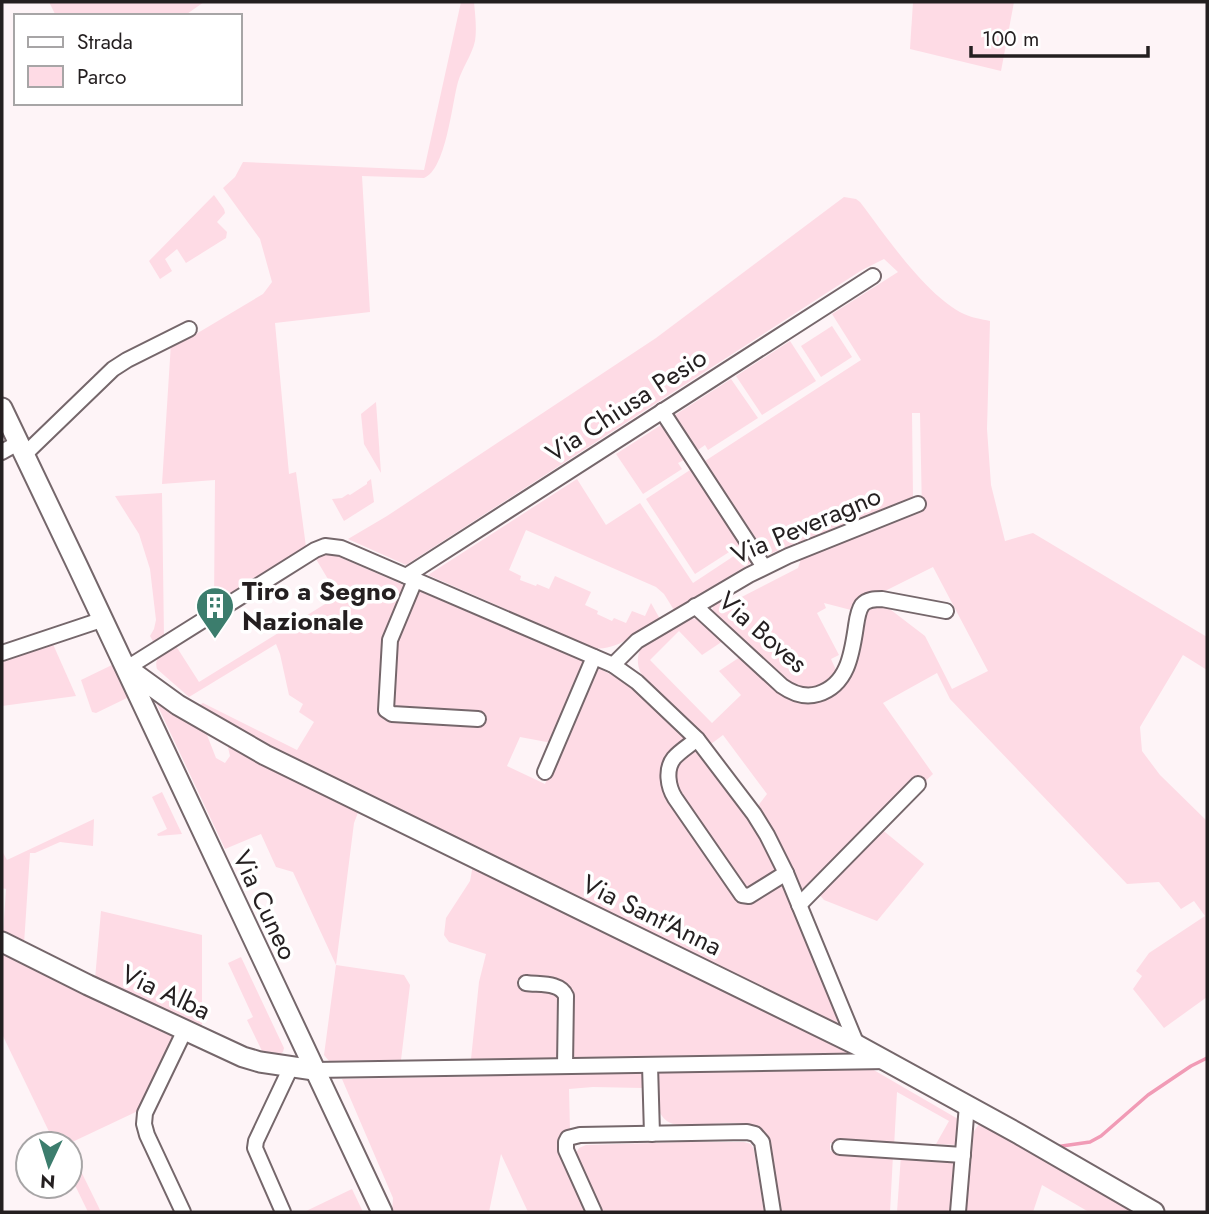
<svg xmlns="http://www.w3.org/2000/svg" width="1209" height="1214" viewBox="0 0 1209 1214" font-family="Jost,sans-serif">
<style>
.green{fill:#fedbe5}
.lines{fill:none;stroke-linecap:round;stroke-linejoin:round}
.stream{stroke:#f19bb6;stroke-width:3.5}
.street-casing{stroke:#75676b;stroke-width:18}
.secondary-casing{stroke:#75676b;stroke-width:23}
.street{stroke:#fff;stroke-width:14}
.secondary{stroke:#fff;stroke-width:19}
.labels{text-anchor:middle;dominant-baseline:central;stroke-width:7;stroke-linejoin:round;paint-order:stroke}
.street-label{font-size:26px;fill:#241f20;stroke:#fff}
.poi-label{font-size:26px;font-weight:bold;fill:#241f20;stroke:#fff;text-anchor:start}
</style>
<rect width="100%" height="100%" fill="#fef4f7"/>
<g class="green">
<polygon points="49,2 204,2 184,16 56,16"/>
<path d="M461 2H474C475 14 477 28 475 41 472 55 462 68 458 82 452 103 446 170 424 178L362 176 370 312 275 323 289 474 296 472 306 547 214 605 215 480 162 484 171 343 196 334 263 294 272 282 260 239 223 188 235 177 243 162 424 170Z"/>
<polygon points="913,2 1014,2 1001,71 910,49"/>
<polygon points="214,195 224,209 225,213 217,222 227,232 226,238 186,263 177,249 165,259 172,271 160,279 149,261"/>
<path d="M844 197 856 199 860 202C886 236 926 296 964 314 972 318 982 319 990 321L987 429 991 485 1005 541 1033 533 1207 637V670L1183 655 1140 727 1142 751 1160 775 1207 821V997L1164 1028 1133 989 1142 976 1136 971 1149 953 1205 916 1194 901 1181 909 1159 882 1127 884 950 699 937 673 883 703 933 774 802 897 757 807 767 794 723 735 711 744 646 681C638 671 635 660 641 647 652 640 683 615 697 619 706 622 716 635 723 641L702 655 679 631 650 660 712 723 741 695 719 671 740 657C765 680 794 719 832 695 842 689 851 678 855 666 862 649 860 630 866 613L870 609 882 606 891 610 925 636 952 689 988 671 933 567 885 591H873L863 594 854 602 851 610 824 603 826 608 817 613 839 655 831 659 836 670C825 687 807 693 788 682L713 612C712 607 712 603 717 600L724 606 798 568 801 559 922 512 920 413H912L913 497 767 555 705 461 861 360 832 314 898 272 884 259 862 270 406 565 348 539 387 516 656 338Z"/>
<polygon points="832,326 852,357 821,377 801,346"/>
<polygon points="790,341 816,381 762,415 736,376"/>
<polygon points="731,379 758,418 708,450 705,445 698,450 675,415"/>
<polygon points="376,402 381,473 364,444 361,414"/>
<polygon points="661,425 684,460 678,463 682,469 643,494 616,454"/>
<polygon points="690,470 740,545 695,574 646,499"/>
<polygon points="371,479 374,502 344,521 332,499 342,498 348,494 350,495 367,484 367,482"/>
<path d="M577 479 606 525 640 503 693 583 743 550 751 563 674 610 664 594 656 587 526 530 509 570 521 576 520 580 536 586 537 584 549 589 555 576 591 592 585 605 598 611 597 614 612 621 614 618 626 623 632 611 645 616 651 603 660 619C641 630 616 652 594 648L428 575Z"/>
<polygon points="162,493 164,637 154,643 150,636 154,629 156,620 150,569 139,534 115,496"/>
<path d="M325 554 335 555 406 586 387 629 391 708 394 645 417 590 587 663 552 743 520 737 507 766 545 784 596 667C633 683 661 713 690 741L665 778 739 899 782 879 837 1018V1024L835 1025 275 752 212 715 199 705 203 703 297 750 314 722 299 712 303 704 289 695 280 654 276 644 189 697 157 669C153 656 166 652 176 646L199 682 338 596 316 559Z"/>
<polygon points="52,642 76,696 2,706 2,658"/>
<polygon points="114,664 129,697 96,713 92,712 81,680"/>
<polygon points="154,698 207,735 216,758 225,763 230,756 227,743 359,810 354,823 336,965 404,975 410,985 401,1060 329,1061 324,1055 336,965 293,872 276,867 261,834 225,849"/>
<polygon points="695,746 746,813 760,835 780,873 746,893 672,783 675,766"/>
<polygon points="162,792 182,834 158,836 157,834 167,829 152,797"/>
<polygon points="94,819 93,846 60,842 35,853 30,853 24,944 3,934 6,889 2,888 2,851 7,860"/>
<polygon points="880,828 924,864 877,921 824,900 818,893"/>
<polygon points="473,865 849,1050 849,1052 845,1054 569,1058 560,993 561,1058 471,1059 479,982 486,954 449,942 444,935 446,918 470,881"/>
<polygon points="101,911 202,935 202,1029 95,979"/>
<polygon points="2,950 176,1036 140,1110 68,1144 55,1144 2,1034"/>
<polygon points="241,957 284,1048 283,1052 277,1056 264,1055 247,1020 253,1017 228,963"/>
<path d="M872 1069 958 1119 956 1145 936 1144 949 1121 897 1092 894 1147 830 1143V1151L893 1155 890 1212H781L769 1140C750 1103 679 1142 662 1116 654 1106 658 1086 657 1073Z"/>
<path d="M642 1073V1088L593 1087 569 1089 570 1130C565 1133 561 1136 559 1142 556 1154 581 1200 586 1212H528L501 1154 489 1212H392L393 1198 342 1079Z"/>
<polygon points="982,1120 1142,1212 1089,1212 1042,1185 1033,1212 965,1212 972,1134"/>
<polygon points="684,1142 744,1142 751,1144 754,1150 764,1212 602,1212 576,1153 579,1148 586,1145"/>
<polygon points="70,1149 101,1212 88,1212 70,1175"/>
<polygon points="901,1155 955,1159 951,1212 897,1212"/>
<polygon points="352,1189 363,1212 304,1212"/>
</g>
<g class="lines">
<polyline class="stream" points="1055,1147 1090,1142 1101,1136 1148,1095 1191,1066 1207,1058"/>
<defs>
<g id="street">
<polyline points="662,411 764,567"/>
<polyline points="2,452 18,443"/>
<polyline points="24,455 113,369 127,360 189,329"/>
<polyline points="406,576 873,276"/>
<polyline points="415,580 390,640 386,710 392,714 478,719"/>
<path d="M695 606 782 686C792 693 805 698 818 694 848 685 852 653 856 626 857 619 858 611 862 605 867 599 875 599 882 599L946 611"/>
<polyline points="2,653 104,619"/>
<polyline points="613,665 637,641 749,575 788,556 918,504"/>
<polyline points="127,668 315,550 325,546 341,548 613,665 637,682 697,739 754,814 767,835 786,873 857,1045"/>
<path d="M697 739C690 745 680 751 674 758 665 769 668 787 675 798L742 895 749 896 786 873"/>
<polyline points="545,772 594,657"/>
<polyline points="799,905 918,784"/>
<path d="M526 983C540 985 560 982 566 996L565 1066"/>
<polyline points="650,1065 652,1134"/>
<polyline points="314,1070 887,1061"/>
<polyline points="840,1147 963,1155"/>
<polyline points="183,1212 147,1135 144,1124 145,1113 185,1030"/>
<polyline points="283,1212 255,1148 256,1141 291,1067"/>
<polyline points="594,1212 566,1150 566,1142 568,1138 580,1135 747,1132 755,1134 762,1142 773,1212"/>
<polyline points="958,1212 967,1105"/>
</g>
<g id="secondary">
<path d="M2 408C131 675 254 945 382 1212"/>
<polyline points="127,668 178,705 265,755 857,1045 1019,1134 1154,1212"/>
<polyline points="2,942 88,985 243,1057 260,1062 314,1070"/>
</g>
</defs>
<use href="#street" class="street-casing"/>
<use href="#secondary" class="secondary-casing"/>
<use href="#street" class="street"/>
<use href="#secondary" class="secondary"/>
</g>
<defs>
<symbol id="building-pin" viewBox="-11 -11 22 30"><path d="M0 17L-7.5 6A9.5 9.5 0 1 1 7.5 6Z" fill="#3c7d6d" stroke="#fff"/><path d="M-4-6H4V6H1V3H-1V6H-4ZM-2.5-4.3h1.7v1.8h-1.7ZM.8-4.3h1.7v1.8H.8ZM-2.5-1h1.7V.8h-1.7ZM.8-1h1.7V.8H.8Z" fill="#fff"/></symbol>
</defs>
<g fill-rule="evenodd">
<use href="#building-pin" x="193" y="584" width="44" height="60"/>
</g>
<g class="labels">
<g class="street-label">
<text transform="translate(626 405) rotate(-33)">Via Chiusa Pesio</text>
<text transform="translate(806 525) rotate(-23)">Via Peveragno</text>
<text transform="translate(763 632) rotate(41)">Via Boves</text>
<text transform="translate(265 905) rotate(65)">Via Cuneo</text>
<text transform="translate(652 915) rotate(26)">Via Sant'Anna</text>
<text transform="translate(166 992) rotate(25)">Via Alba</text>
</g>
<g class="poi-label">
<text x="242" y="591">Tiro a Segno<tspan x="242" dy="30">Nazionale</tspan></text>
</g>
</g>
<rect width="1209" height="1214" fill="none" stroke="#241f20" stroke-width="7"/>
<rect x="14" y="14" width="228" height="91" fill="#ffffff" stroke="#a7a5a6" stroke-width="2"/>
<rect x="28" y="37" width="35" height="10" fill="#ffffff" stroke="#a7a5a6" stroke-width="2"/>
<text x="77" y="49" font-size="21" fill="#241f20">Strada</text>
<rect x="28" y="66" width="35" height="21" fill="#fedbe5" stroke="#a7a5a6" stroke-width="2"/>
<text x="77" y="84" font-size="21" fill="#241f20">Parco</text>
<g transform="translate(49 1165) rotate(184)"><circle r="33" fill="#ffffff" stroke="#a7a5a6" stroke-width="2"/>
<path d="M0-5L12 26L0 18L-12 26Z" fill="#3c7d6d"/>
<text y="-10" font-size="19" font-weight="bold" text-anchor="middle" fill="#241f20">N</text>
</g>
<path d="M971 46v10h177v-10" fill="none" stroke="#241f20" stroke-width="3.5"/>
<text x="982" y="46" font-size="21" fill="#241f20" stroke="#ffffff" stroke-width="5" paint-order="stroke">100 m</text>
</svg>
